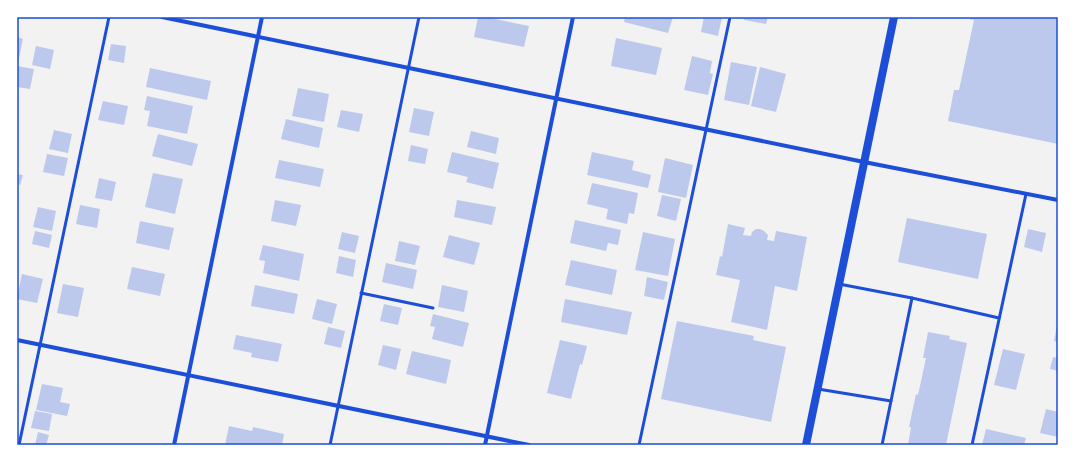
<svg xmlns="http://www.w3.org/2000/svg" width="1075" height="462" viewBox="0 0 1075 462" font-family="Helvetica,sans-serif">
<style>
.building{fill:#bdc9ec}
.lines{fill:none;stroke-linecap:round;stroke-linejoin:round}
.service{stroke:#1d4ed8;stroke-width:3}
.minor{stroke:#1d4ed8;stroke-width:4}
.secondary{stroke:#1d4ed8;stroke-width:8}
.neatline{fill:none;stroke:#1d4ed8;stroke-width:1.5}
</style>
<rect width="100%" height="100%" fill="#f2f2f2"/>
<g class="building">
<polygon points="478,17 485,17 529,26 524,47 474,37"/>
<polygon points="625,17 673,17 668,33 624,22"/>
<polygon points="704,17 722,17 718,36 701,32"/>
<polygon points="744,17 768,17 766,24 744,20"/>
<polygon points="970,17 1058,17 1058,144 948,121 954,90 959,90 974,20 969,19"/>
<polygon points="17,37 23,39 18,63 17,63"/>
<polygon points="616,38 662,48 656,75 611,66"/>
<polygon points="111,44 126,46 124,63 108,60"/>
<polygon points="36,46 54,50 50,69 32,65"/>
<polygon points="692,56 712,61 710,73 713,74 708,95 684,90"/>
<polygon points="731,62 757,67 749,105 724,100"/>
<polygon points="17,66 34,69 30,89 17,87"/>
<polygon points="760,67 786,74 776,112 751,106"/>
<polygon points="150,68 211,81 207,100 146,87"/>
<polygon points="298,88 329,94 324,122 292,116"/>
<polygon points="147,96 193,106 187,134 147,126 150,111 144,110"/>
<polygon points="103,101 128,106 124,125 98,120"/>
<polygon points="414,108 434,112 429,136 409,132"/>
<polygon points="341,110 363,114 359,132 337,127"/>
<polygon points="286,119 323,128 319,148 281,139"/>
<polygon points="54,130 72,134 68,153 49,149"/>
<polygon points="471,131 499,138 496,154 467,147"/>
<polygon points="158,134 198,144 192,166 152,156"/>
<polygon points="411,145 428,149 425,164 408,161"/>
<polygon points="452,152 499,163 493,189 466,182 468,177 447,172"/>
<polygon points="592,152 634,161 632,170 651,175 648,188 587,175"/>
<polygon points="47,154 68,158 64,176 43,172"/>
<polygon points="665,158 693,165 686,198 658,192"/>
<polygon points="279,160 324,169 320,187 275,178"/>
<polygon points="153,173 183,179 175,214 145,207"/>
<polygon points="17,174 23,175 20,185 17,184"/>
<polygon points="99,178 116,182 112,201 95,198"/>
<polygon points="592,183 638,193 634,214 629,213 627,224 606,219 608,209 587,204"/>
<polygon points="662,195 681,199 676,221 657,216"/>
<polygon points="275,200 301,205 296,226 271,221"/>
<polygon points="457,200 496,207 492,225 454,217"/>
<polygon points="80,205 100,209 97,228 76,224"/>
<polygon points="38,207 56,211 52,231 33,227"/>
<polygon points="907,218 987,234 978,279 898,262"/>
<polygon points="575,220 621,230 618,245 608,243 606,251 570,243"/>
<polygon points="140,221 174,228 169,250 136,243"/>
<polygon points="728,224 745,228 743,235 751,236 752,232 756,229 760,229 764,231 768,235 767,240 774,241 776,231 807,237 797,291 775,286 767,330 731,322 740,280 716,275 720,256 722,257"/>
<polygon points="1028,229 1046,233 1042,252 1024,247"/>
<polygon points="35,231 52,235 49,248 32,244"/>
<polygon points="342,232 359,236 355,253 338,249"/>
<polygon points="643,232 675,239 668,276 635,270"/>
<polygon points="449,235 480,243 474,265 443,257"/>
<polygon points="399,241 420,246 415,265 395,261"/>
<polygon points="263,245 304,254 299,281 263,273 265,261 259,260"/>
<polygon points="339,256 356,260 353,277 336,273"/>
<polygon points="571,260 617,270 612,295 565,285"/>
<polygon points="386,263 417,270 413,289 382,282"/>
<polygon points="132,267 165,274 160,296 127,289"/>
<polygon points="22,274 43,279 37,303 17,299"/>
<polygon points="647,277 668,282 664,300 644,296"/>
<polygon points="63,284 84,288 78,317 57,313"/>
<polygon points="255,285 298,294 294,314 251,306"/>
<polygon points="442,285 468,291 464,312 438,307"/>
<polygon points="317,299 337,304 332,324 312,319"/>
<polygon points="565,299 632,312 627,335 561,322"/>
<polygon points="384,304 402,308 398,325 380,321"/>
<polygon points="433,314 469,323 463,347 432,339 435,327 430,326"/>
<polygon points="677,321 754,336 753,340 786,347 771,422 661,399"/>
<polygon points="1057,325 1058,325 1058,342 1054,341"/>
<polygon points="328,327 345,331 341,348 324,344"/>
<polygon points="928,332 950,336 949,339 967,343 946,445 908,445 911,427 909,427 916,394 918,395 926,358 923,358"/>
<polygon points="236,335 282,344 278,362 251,357 252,353 233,349"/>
<polygon points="560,340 587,346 582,365 580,364 571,399 547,393"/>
<polygon points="383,345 401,349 396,370 378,365"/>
<polygon points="1003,349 1025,354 1016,390 994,385"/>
<polygon points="412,351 451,360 446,384 406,374"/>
<polygon points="1053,357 1058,358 1058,371 1050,369"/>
<polygon points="42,384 63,388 60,402 70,404 67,416 36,410"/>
<polygon points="1046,409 1058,412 1058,437 1040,433"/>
<polygon points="35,411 52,414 49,431 31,428"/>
<polygon points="229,426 252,431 253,427 284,434 282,445 225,445"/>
<polygon points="986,429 1026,438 1024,445 982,445"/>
<polygon points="38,432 49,435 46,445 35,445"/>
</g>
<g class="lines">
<g class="service">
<polyline points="839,284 912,298"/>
<polyline points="361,293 433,308"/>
<polyline points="818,389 891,401"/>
<polyline points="19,445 109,17"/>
<polyline points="330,445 419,17"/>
<polyline points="639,445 730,17"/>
<polyline points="882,445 912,298 999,318"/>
<polyline points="972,445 1026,194"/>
</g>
<g class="minor">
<polyline points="162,17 864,162 1058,200"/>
<polyline points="17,340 529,445"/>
<polyline points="174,445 262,17"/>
<polyline points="485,445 573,17"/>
</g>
<polyline class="secondary" points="806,445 894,17"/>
</g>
<rect width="1075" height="462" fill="none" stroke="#ffffff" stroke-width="36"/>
<rect x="18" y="18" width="1039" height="426" class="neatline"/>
</svg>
